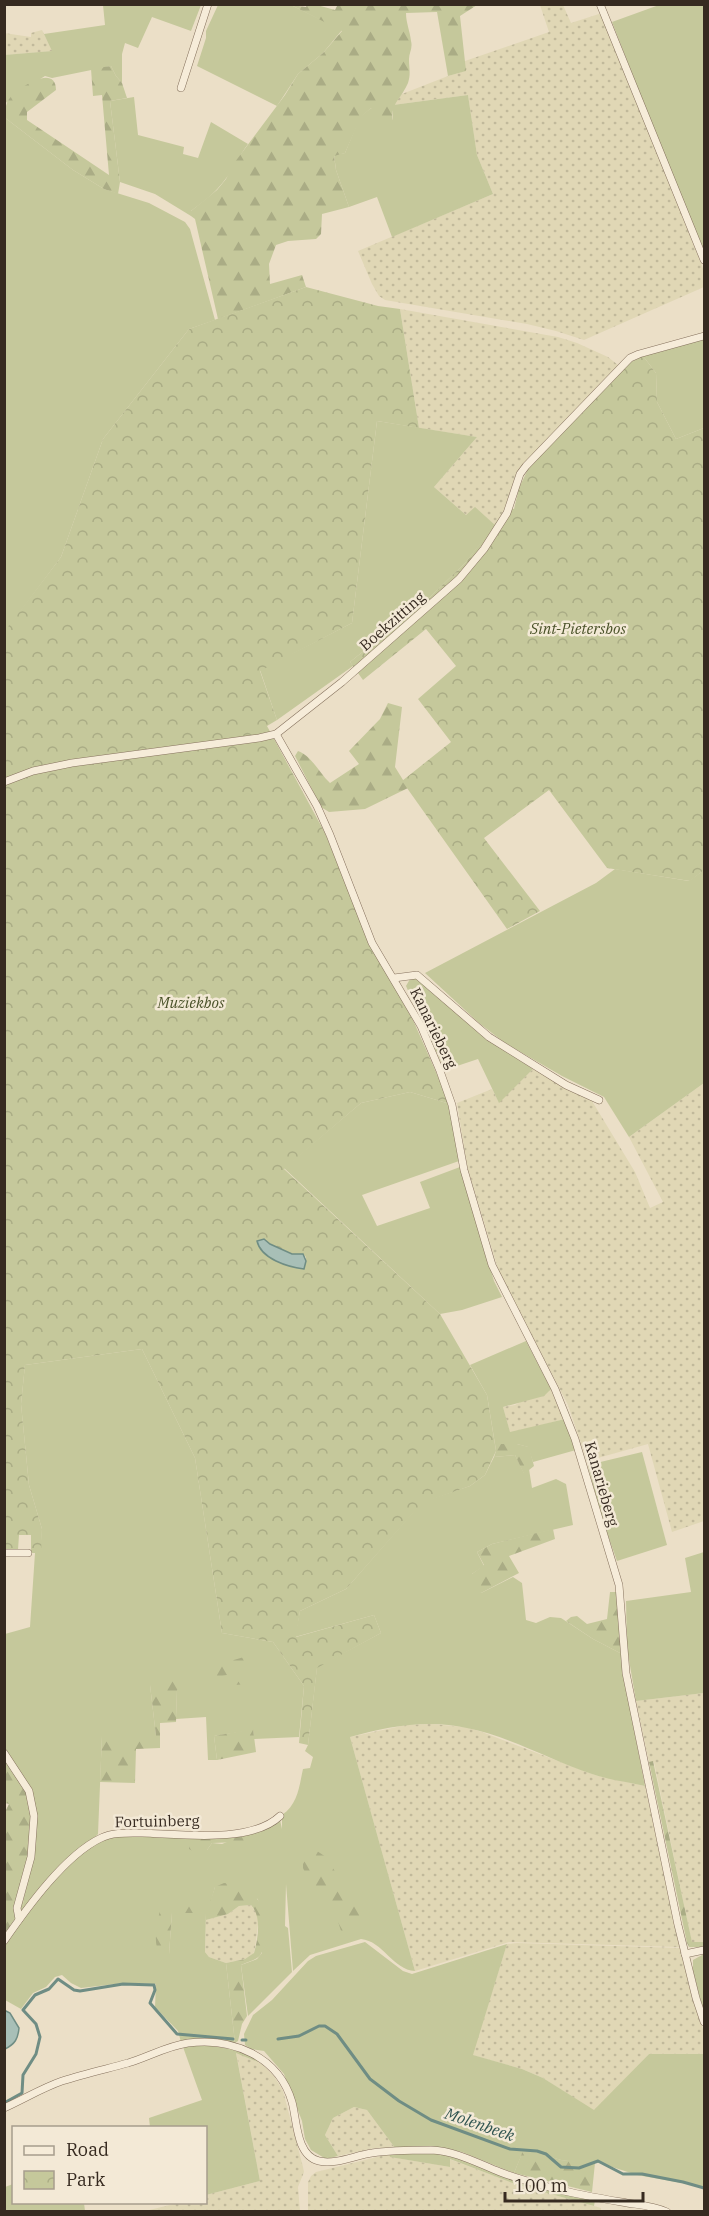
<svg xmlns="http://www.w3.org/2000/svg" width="709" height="2216" viewBox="0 0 709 2216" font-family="'IBM Plex Serif',serif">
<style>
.farmland{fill:url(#farmland-dots)}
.grass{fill:#c5c89b}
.forest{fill:url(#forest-firs)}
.park{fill:url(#park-crowns);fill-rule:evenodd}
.water{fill:#a8bfb7;stroke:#6f8d84;stroke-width:1.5}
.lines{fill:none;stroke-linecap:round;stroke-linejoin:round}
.stream{stroke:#6f8d84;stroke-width:3}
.minor-casing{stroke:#85715d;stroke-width:8}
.minor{stroke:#f6ecd9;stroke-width:7}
.labels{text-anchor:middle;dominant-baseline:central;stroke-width:5;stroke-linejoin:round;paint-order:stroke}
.street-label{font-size:15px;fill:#362a20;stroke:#f3e9d6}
.park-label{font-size:15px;font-style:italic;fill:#495128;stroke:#f3e9d6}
.water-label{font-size:16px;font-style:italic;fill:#315551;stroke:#f3e9d6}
</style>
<defs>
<pattern id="farmland-dots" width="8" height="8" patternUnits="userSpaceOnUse" patternTransform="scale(1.5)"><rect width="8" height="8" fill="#e0d7b5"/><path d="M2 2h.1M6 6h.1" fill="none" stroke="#c1b99b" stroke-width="1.8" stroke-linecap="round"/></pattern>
<pattern id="forest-firs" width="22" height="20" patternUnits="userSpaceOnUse" patternTransform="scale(1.5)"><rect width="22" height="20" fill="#c5c89b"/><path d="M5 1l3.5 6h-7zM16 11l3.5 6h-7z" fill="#aaac85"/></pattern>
<pattern id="park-crowns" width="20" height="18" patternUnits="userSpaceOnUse" patternTransform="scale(1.5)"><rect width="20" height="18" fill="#c5c89b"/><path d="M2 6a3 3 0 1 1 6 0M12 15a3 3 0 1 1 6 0" fill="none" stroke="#aaac85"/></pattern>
</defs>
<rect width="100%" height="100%" fill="#ebdfc7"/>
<g class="farmland">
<polygon points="540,5 563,5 571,23 602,13 704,271 704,287 584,340 556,331 527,324 385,300 379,296 372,284 358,251 493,194 477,155 468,95 393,105 402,94 448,76 465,71 465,61 549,32"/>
<polygon points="42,30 53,51 5,55 4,33 31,37 31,33"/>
<polygon points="400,309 558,337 577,343 608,357 618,365 618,367 520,468 515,476 507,508 495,525 475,508 466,515 434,487 477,437 419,428"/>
<polygon points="533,1069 592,1101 635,1172 650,1208 663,1202 629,1137 704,1083 704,1521 672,1532 648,1444 587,1461 568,1405 499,1272 467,1166 457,1103 492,1089 499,1102"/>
<polygon points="550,1385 565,1419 510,1433 503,1407 515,1405"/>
<polygon points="704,1693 704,1942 692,1943 654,1762 649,1762 636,1701"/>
<polygon points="431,1724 466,1727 482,1732 595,1775 645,1786 680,1947 509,1942 415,1971 350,1737 406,1725"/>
<polygon points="251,1905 259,1917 255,1948 253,1955 245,1959 226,1963 209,1957 205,1952 206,1920 228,1914 239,1906"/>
<polygon points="517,1943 680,1948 696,2009 704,2032 704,2054 649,2054 594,2111 543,2078 522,2069 472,2055 507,1944"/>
<polygon points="236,2052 262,2064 274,2076 283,2091 303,2167 304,2172 298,2187 300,2211 141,2212 178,2203 206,2202 206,2195 260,2181"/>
<polygon points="354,2107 367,2110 395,2148 375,2148 338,2156 325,2135 333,2118"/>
<polygon points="389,2154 391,2157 450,2167 449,2159 516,2184 601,2208 601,2212 308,2211 308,2182 311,2176 316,2172"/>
</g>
<g class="grass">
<polygon points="103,5 201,5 191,31 152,17 138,48 125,43 122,54 122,83 116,76 111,66 52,78 45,76 10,98 7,103 5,100 4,55 52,51 44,34 105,25"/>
<polygon points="218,5 291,5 342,30 323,53 298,74 277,106 197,66 206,38 206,31"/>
<polygon points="659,5 704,5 704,258 612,22"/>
<polygon points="468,95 477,155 493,194 392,237 377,197 349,207 336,170 334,155 345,153 360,117 371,108 393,120 393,105"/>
<path d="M134 97 138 135 184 147 183 154 198 158 211 122 248 144C239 156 233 170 224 181 215 193 203 202 191 211V216L155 194 120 182 110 101Z"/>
<polygon points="4,117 73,170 104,189 149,203 185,222 190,229 215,320 189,329 103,439 61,557 5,632"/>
<polygon points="704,338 704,428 676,439 657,402 656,373 643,356"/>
<polygon points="377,421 477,437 434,487 466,515 475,507 495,525 465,563 429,598 350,662 353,666 277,720 260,670 352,623"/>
<polygon points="615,869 689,881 704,870 704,1083 629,1137 604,1097 562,1076 505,1043 479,1023 425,973 596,883"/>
<polygon points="416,978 502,1049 533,1069 499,1103 478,1059 445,1070 406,986 410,979"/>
<polygon points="410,1092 450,1104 459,1161 362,1195 377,1226 430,1208 420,1182 460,1167 494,1281 502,1297 462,1310 440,1314 284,1168 361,1103"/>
<polygon points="526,1341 551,1389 544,1396 503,1407 510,1432 565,1419 576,1450 533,1462 528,1447 517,1444 495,1444 487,1395 470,1365"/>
<polygon points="142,1349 195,1458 222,1633 273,1642 304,1686 299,1737 254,1739 253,1730 214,1736 217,1760 208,1760 206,1717 176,1719 177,1690 150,1685 156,1736 102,1736 98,1834 22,1915 24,1897 35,1845 37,1813 31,1788 5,1749 5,1634 30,1627 35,1553 40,1553 42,1529 29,1485 21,1404 25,1365"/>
<polygon points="642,1452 667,1545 617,1561 600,1513 588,1465"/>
<path d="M515 1455 524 1473 529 1469 532 1488 556 1479 566 1484 573 1525 492 1544 477 1552 484 1566 472 1574 481 1593 513 1577 522 1583 526 1620 536 1623 550 1617 561 1618 593 1639 622 1654 632 1719 645 1786C628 1782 609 1780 592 1774 550 1760 511 1737 467 1728 429 1719 387 1726 350 1737L415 1971C393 1970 383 1941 361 1939L310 1955 293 1971 286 1884 285 1926 288 1928 292 1972 248 2016 241 1965 257 1959 262 1953 258 1899 215 1887 210 1905H161L169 1954 172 1913H206L205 1952 209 1957 226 1963 235 2043 205 2040 181 2042 178 2031 155 2007 156 1984 124 1983 81 1988 71 1983 62 1975 55 1977 46 1987 33 1993 21 2009 5 2000C5 1988 2 1954 5 1945 15 1921 78 1849 102 1840 115 1835 175 1833 189 1837 195 1838 202 1846 207 1850L212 1843 222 1844 280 1820 282 1829V1815C298 1804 299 1787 303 1769L310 1768 313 1757 305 1751 308 1745 317 1667 381 1633 374 1615 295 1637 300 1611 346 1589 422 1502 470 1486 485 1475 494 1457Z"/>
<polygon points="704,1552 704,1693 636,1701 627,1648 626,1601 691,1592 685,1558"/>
<polygon points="365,1942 403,1971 412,1974 507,1944 473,2055 522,2069 543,2078 594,2110 649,2054 704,2054 704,2187 637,2175 600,2163 582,2163 561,2160 524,2149 514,2173 462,2152 447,2149 395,2148 367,2110 354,2107 333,2118 325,2135 338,2156 326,2159 311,2150 305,2139 302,2121 284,2074 264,2051 251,2049 245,2045 244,2034 253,2015 272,2000 308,1961 316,1956"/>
<polygon points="704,1954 704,2013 693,1971 693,1960"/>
<path d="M191 2045C216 2045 238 2049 261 2060L258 2062 236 2053 260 2181 206 2195V2128L150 2127 149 2118 202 2100 183 2047Z"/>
<polygon points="432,2153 454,2156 595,2200 594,2206 515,2184 450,2159 450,2167 390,2157 389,2154"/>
<polygon points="13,2184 14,2202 84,2203 85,2211 5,2211 5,2187"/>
</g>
<g class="forest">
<path d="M338 4 477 5 460 16 466 71 448 76 437 12 406 13C406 23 410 31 411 41 413 48 409 53 409 59 409 68 411 74 408 83 401 100 388 104 394 126L387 129 371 108 361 117 345 153 334 156 336 170 349 207 322 214 321 234 316 239 288 241 276 245 269 264 270 284 302 275 306 287 218 319 195 219 191 216V211L217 190 226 179 232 166 285 95 298 74 323 53 342 31 291 5 306 7 307 5H317L335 10Z"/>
<path d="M111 66 116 76 122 83 127 98 110 101 120 182 118 194 104 189 73 170 4 117C4 111 6 104 9 99 16 89 56 62 56 90L27 112V120L109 175 102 95 93 96 91 69Z"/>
<path d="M388 703 402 707 395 767 408 788 365 809 329 812 321 807 295 756 298 751C312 756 319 773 330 783L359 764 349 751 380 719Z"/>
<polygon points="495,1444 517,1444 529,1447 534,1466 524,1474 515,1455 494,1457 496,1451"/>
<polygon points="553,1529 555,1539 509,1556 519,1573 481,1593 472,1590 468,1581 472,1574 484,1565 477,1552 492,1544"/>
<polygon points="610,1592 617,1592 622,1654 593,1639 566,1621 571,1617 577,1616 587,1624 607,1619"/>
<polygon points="244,1657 247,1684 235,1685 231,1674 205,1680 203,1669"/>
<polygon points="181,1676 182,1685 177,1690 176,1722 160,1723 160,1748 136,1749 135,1783 100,1782 102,1736 156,1736 150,1685"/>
<polygon points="253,1729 256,1752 217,1760 214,1736"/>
<polygon points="5,1758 17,1773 31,1801 31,1847 18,1896 24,1897 22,1915 4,1940 4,1814 9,1804 5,1803"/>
<polygon points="653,1761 692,1942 704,1942 704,1947 689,1947 687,1943 649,1762"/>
<polygon points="268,1825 271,1832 240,1842 212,1843 207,1850 200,1855 189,1849 190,1837 237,1835"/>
<polygon points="317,1851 326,1857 362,1915 361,1924 351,1934 342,1934 334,1909 311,1886 303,1868 303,1860 310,1853"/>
<path d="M224 1883C255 1884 267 1905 264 1935 264 1941 264 1949 261 1954 258 1960 247 1962 241 1965L247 2016 242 2024 238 2041 235 2043 226 1963 245 1959 254 1953C258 1938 262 1917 251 1905L239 1906 228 1914 206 1920V1913H172L169 1954 161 1957C151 1942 158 1922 161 1905H209L215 1887Z"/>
<polygon points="524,2148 561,2160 595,2163 592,2192 514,2173"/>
</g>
<g class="park">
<path d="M306 287 378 306 400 309 419 428 377 421 352 623 260 671 277 720 267 726 325 833 368 940 413 1020 450 1104 410 1092 361 1103 284 1169 440 1314 487 1395 496 1451 485 1475 470 1486 422 1503 346 1589 300 1611 296 1637 374 1615 381 1633 317 1668 308 1745 299 1743 304 1686 273 1642 222 1633 195 1458 142 1349 25 1365 21 1404 29 1485 42 1529 41 1553H31V1535H19L18 1550H5L4 632 61 557 103 439 189 329ZM270 1244 292 1254H303L306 1257 304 1269 288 1266Z"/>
<polygon points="643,356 656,373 657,402 676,439 704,428 704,870 690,881 607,868 549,790 484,838 540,911 507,929 402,781 451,742 418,699 456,666 426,629 363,680 350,662 429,598 465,563 507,508 514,509 519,488 529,467 629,363"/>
</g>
<g class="water">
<path d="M264 1239 270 1244 292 1254H303L306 1261 304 1269C288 1267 261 1259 257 1241Z"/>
<path d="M4 2010 10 2013 19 2028C18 2039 15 2044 5 2049Z"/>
</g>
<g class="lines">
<g class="stream">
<polyline points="278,2039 299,2036 319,2026 325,2026 337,2034 370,2079 399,2101 431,2120 510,2149 537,2151 546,2154 561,2167 579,2168 598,2161 623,2174 642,2174 683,2182 704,2188"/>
<polyline points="242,2040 246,2040"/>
<polyline points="4,2103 22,2093 23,2075 36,2054 40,2037 36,2024 23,2010 35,1995 49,1989 58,1979 74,1990 80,1991 123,1984 154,1985 155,1990 150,2003 177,2034 233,2039"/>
</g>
<defs>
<g id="minor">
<polyline points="600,4 704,260"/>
<polyline points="181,88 208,4"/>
<polyline points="276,734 317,806 330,835 372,943 421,1026 440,1071 452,1105 464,1170 492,1265 555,1389 575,1439 619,1585 626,1673 678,1925 696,1998 704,2022"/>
<polyline points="4,782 33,771 72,763 259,738 276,734 342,682 459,579 484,549 507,513 520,474 526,466 630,358 639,354 704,336"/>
<polyline points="394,978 417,975 489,1037 566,1085 599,1100"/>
<polyline points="4,1553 28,1553"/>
<polyline points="4,1753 29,1791 34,1816 31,1857 17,1908 19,1919"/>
<path d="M4 1941C27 1908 65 1855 101 1838 113 1832 128 1833 142 1833 179 1834 251 1844 280 1816"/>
<polyline points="685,1954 704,1950"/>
<path d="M4 2108C24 2099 42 2088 62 2081 84 2074 106 2069 128 2063 148 2057 167 2046 188 2043 233 2037 279 2057 292 2102 297 2120 296 2156 319 2161 335 2165 356 2155 372 2153 391 2150 412 2150 431 2150 456 2151 477 2163 500 2172 518 2179 537 2184 556 2189 580 2195 604 2199 627 2203 641 2205 655 2206 667 2212"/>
</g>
</defs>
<use href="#minor" class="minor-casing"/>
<use href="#minor" class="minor"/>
</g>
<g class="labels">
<g class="street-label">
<text transform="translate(392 621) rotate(-41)">Boekzitting</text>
<text transform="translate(434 1028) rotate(64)">Kanarieberg</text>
<text transform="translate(602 1484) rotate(74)">Kanarieberg</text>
<text transform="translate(157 1821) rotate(-1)">Fortuinberg</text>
</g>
<g class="park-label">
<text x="578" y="628">Sint-Pietersbos</text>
<text x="191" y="1002">Muziekbos</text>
</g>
<g class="water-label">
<text transform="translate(480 2124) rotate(19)">Molenbeek</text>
</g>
</g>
<rect width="709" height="2216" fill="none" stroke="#362a20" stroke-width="12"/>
<rect x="12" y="2126" width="195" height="78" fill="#f3e9d6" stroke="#a79d8d" stroke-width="1.5"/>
<rect x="24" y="2146" width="30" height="9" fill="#f6ecd9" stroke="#a79d8d" stroke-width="1.5"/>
<text x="66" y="2156" font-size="18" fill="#362a20">Road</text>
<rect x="24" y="2171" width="30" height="18" fill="url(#park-crowns)" stroke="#a79d8d" stroke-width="1.5"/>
<text x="66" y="2186" font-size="18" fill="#362a20">Park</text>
<path d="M505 2192v9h138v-9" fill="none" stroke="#362a20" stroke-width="3"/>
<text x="514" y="2192" font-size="18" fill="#362a20" stroke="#f3e9d6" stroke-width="4.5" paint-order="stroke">100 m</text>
</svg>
